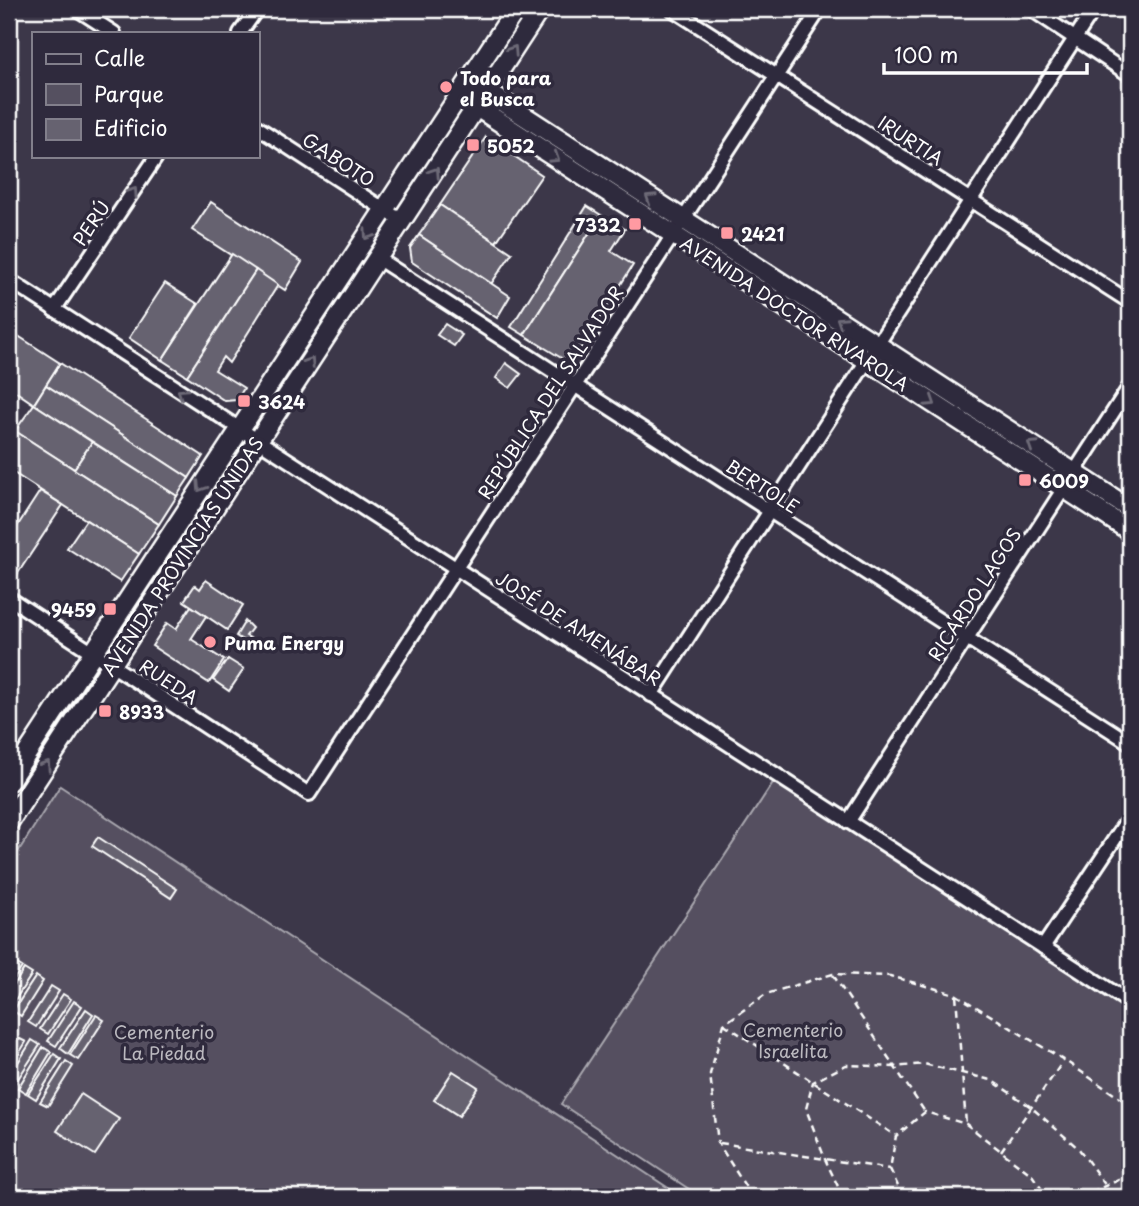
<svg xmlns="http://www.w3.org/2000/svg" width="1139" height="1206" viewBox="0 0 1139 1206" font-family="'Playpen Sans',sans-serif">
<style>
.green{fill:#555060;stroke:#aaa8b0;stroke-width:2}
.building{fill:#666270;stroke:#fff;stroke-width:2}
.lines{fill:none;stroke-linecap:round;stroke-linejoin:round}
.minor-casing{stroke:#fff;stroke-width:18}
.secondary-casing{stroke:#fff;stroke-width:23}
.path{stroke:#fff;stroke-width:2.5;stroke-dasharray:7 5;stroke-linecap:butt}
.minor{stroke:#2f2a3d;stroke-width:12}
.secondary{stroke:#2f2a3d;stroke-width:18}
.oneway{stroke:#6d6a77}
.poi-dot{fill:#ff9aa2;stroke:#2f2a3d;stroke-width:2.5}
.labels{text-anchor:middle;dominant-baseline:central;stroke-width:7;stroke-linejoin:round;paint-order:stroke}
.poi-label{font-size:18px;font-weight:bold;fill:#fff;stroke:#2f2a3d;text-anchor:start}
.street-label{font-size:18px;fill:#fff;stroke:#2f2a3d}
.park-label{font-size:18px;fill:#bbb9bf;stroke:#2f2a3d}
</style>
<rect width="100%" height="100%" fill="#3c3749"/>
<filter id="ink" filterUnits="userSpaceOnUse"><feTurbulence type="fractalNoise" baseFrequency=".0143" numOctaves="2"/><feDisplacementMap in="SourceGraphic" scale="14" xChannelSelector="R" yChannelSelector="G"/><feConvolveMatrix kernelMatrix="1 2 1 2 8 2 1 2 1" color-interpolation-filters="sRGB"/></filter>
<g filter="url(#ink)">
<g class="green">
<polygon points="776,778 1130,1007 1130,1197 701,1197 561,1104"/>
<polygon points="60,786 682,1197 9,1197 9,866"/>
</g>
<g class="building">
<polygon points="486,137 542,175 496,242 440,205"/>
<polygon points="211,202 302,262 285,290 192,230"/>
<polygon points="440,205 512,253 491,284 419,235"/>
<polygon points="587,206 601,215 524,335 511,327"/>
<polygon points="601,215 625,229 611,251 633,265 571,364 524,335"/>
<polygon points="419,235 510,296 497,318 412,262 410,248"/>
<polygon points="232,254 256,270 187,376 162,360"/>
<polygon points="256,270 278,285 229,363 223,357 215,370 244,388 237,400 225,401 187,376"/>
<polygon points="165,283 198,304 162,360 129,338"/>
<polygon points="445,324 462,335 454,346 437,335"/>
<polygon points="9,330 60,363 34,404 9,387"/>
<polygon points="60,363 203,456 189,478 46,385"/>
<polygon points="506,363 521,374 510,388 496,378"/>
<polygon points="46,385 189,478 177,496 34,404"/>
<polygon points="34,404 92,442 74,469 15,431"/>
<polygon points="9,427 159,524 139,554 9,470"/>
<polygon points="92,442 177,496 159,524 74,469"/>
<polygon points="40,491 63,505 16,576 9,571 9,539"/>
<polygon points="86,520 139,554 120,582 67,548"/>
<polygon points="206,580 243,605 227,630 184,601 195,585 200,589"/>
<polygon points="191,606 206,616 191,639 224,660 209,683 152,646 167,623 176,629"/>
<polygon points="245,621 252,628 246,636 250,638 247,643 236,636"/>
<polygon points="228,659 244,669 229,691 213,680"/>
<polygon points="98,837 177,889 171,898 92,846"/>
<polygon points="14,962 22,967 9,987 9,970"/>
<polygon points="24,969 32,974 9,1009 9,993"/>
<polygon points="36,976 43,981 21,1016 13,1011"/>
<polygon points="51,986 59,991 36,1027 28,1022"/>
<polygon points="63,994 71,999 48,1034 40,1029"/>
<polygon points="74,1001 82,1006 56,1046 48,1041"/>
<polygon points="86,1009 93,1014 68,1054 60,1048"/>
<polygon points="96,1015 104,1020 78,1060 70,1055"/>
<polygon points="18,1038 26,1042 9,1070 9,1053"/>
<polygon points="32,1040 40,1045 14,1085 9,1082 9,1077"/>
<polygon points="43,1047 51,1052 26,1093 18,1088"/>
<polygon points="54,1054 61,1059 36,1099 28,1094"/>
<polygon points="66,1061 73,1066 48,1106 40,1102"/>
<polygon points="453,1071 478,1087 459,1116 434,1100"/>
<polygon points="81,1094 119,1119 95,1155 57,1131"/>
</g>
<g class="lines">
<defs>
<g id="minor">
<polyline points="77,9 114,33"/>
<polyline points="672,9 1130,302"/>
<polyline points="1031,9 1130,75"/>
<polyline points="240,33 257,9"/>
<polyline points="257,127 402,221"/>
<polyline points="377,258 1130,743"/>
<polyline points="9,280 1130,1003"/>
<polyline points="54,310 157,156"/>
<polyline points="9,598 309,794 820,9"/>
<polyline points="651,695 1094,9"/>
<polyline points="848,822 1130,386"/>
<polyline points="1043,947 1130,816"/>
</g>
<g id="secondary">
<polyline points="478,86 1130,509"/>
<polyline points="469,102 1130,531"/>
<polyline points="9,781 516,9"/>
<polyline points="9,822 540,9"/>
</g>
</defs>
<use href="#minor" class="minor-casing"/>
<use href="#secondary" class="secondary-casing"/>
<g class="path">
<polyline points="833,975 925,1112"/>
<polyline points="956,995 966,1124"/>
<polyline points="724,1024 896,1136"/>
<polyline points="720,1143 890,1169"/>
<polyline points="1001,1151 1064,1060"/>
<polyline points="752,1197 718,1143 710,1074 724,1024 766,994 833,974 890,976 955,994 1064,1060 1130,1105"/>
<polyline points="843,1197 825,1159 806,1109 813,1082 846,1065 895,1067 924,1064 991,1080 1031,1107 1079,1149 1106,1186 1109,1197"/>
<polyline points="903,1197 890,1169 896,1136 925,1112 966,1124 1032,1175 1047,1197"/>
<polyline points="1080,1197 1130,1175"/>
</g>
<use href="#minor" class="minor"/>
<use href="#secondary" class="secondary"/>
</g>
<defs><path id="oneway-chevron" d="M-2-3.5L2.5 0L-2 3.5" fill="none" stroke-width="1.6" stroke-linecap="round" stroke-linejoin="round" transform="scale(1.75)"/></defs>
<g class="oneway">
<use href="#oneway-chevron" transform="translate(513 50) rotate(-57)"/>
<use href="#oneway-chevron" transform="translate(555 158) rotate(33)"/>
<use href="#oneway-chevron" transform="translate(435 172) rotate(-57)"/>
<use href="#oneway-chevron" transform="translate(133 192) rotate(-56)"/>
<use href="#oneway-chevron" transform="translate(650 198) rotate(-147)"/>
<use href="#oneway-chevron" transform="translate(368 235) rotate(124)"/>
<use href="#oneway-chevron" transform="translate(841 321) rotate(-147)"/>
<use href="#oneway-chevron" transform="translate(310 362) rotate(-57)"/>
<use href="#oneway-chevron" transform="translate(182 393) rotate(-147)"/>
<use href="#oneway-chevron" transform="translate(931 402) rotate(33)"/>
<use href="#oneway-chevron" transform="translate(1032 445) rotate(-147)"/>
<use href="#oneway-chevron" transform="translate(201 487) rotate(123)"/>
<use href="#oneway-chevron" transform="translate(46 765) rotate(-57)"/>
</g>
</g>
<g class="poi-dot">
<circle cx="446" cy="87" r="7"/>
<rect x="466" y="138" width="14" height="14" rx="3.5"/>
<rect x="628" y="217" width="14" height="14" rx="3.5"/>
<rect x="720" y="226" width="14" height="14" rx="3.5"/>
<rect x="237" y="394" width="14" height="14" rx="3.5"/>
<rect x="1018" y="473" width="14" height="14" rx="3.5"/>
<rect x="103" y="602" width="14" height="14" rx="3.5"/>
<circle cx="210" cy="642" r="7"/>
<rect x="98" y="704" width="14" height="14" rx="3.5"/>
</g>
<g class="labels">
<g class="poi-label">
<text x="460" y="77">Todo para<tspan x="460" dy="21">el Busca</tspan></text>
<text x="487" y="145">5052</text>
<text x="621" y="224" text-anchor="end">7332</text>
<text x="741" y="233">2421</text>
<text x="258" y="401">3624</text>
<text x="1039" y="480">6009</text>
<text x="96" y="609" text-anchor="end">9459</text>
<text x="224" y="642">Puma Energy</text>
<text x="119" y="711">8933</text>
</g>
<g class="street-label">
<text transform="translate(911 140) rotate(33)">IRURTIA</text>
<text transform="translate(339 159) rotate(33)">GABOTO</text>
<text transform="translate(91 223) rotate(-56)">PERÚ</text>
<text transform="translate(795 313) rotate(33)">AVENIDA DOCTOR RIVAROLA</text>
<text transform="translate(550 392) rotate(-57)">REPÚBLICA DEL SALVADOR</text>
<text transform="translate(763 486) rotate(33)">BERTOLE</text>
<text transform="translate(182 556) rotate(-57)">AVENIDA PROVINCIAS UNIDAS</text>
<text transform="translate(974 594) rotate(-57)">RICARDO LAGOS</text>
<text transform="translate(579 628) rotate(33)">JOSÉ DE AMENÁBAR</text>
<text transform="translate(169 681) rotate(33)">RUEDA</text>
</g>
<g class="park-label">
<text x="793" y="1029">Cementerio<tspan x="793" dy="21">Israelita</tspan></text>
<text x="164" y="1031">Cementerio<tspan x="164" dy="21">La Piedad</tspan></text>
</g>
</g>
<rect width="1139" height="1206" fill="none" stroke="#2f2a3d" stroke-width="35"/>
<rect x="18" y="18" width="1104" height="1171" fill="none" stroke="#fff" stroke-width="2.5" filter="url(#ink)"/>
<rect x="32" y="32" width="228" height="126" fill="#2f2a3d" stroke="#827f8b" stroke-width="2"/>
<rect x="46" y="54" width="35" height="10" fill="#2f2a3d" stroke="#827f8b" stroke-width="2"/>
<text x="94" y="66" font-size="21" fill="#ffffff">Calle</text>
<rect x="46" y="84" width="35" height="21" fill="#555060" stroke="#827f8b" stroke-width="2"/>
<text x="94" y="102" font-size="21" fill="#ffffff">Parque</text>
<rect x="46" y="119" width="35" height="21" fill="#666270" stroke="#827f8b" stroke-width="2"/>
<text x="94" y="136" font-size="21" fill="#ffffff">Edificio</text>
<path d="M884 63v10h203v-10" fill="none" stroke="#ffffff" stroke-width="3.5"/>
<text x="894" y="63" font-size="21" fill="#ffffff" stroke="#2f2a3d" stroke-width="5" paint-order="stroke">100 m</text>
</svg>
